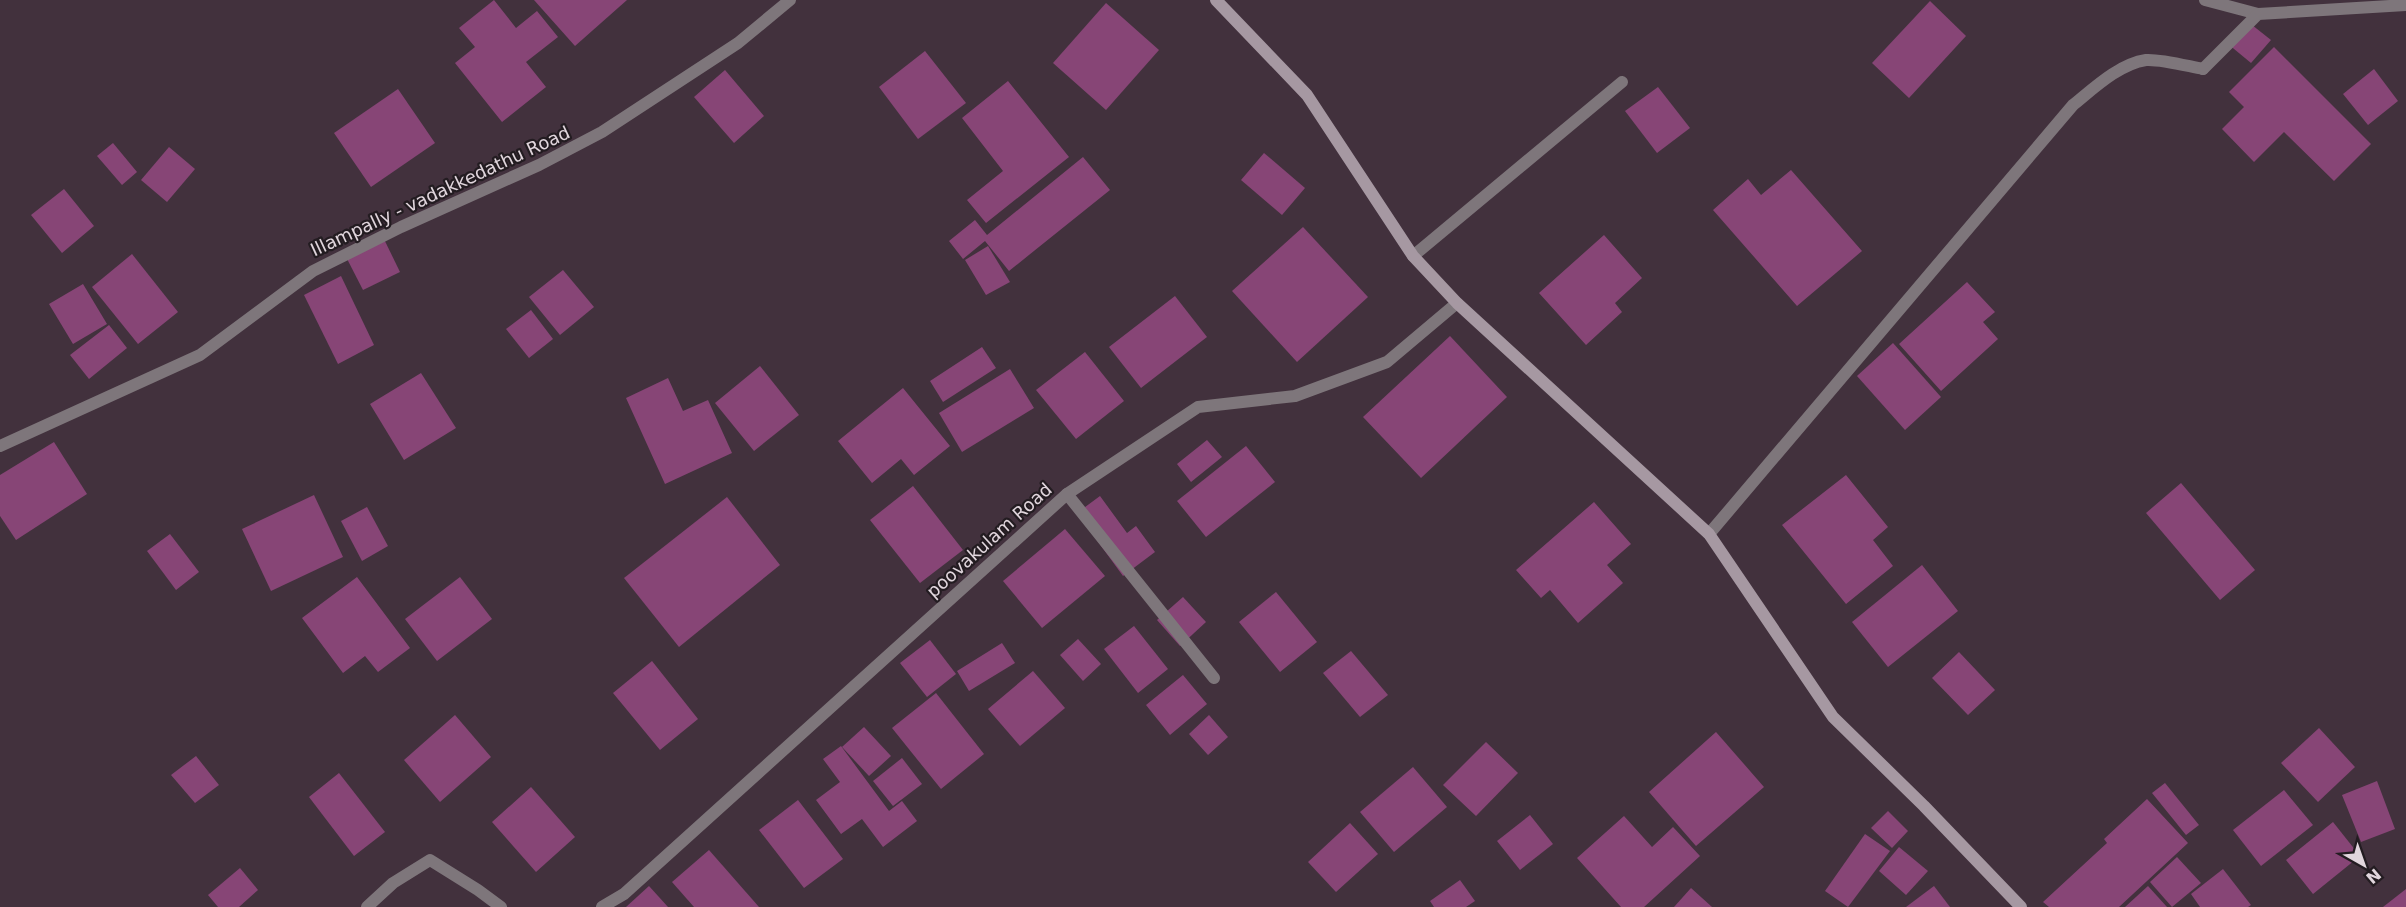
<svg xmlns="http://www.w3.org/2000/svg" width="2406" height="907" viewBox="0 0 2406 907" font-family="'DejaVu Sans',sans-serif">
<style>
.building{fill:#874576}
.lines{fill:none;stroke-linecap:round;stroke-linejoin:round}
.lane{stroke:#7e767b;stroke-width:12}
.street{stroke:#7e767b;stroke-width:12}
.secondary{stroke:#a698a2;stroke-width:12}
.labels{text-anchor:middle;dominant-baseline:central;stroke-width:4.5;stroke-linejoin:round;paint-order:stroke}
.street-label{font-size:18px;fill:#e1d6dd;stroke:#231c21}
</style>
<rect width="100%" height="100%" fill="#42313d"/>
<g class="building">
<polygon points="494,0 516,28 537,11 558,37 526,62 546,87 502,122 455,63 475,47 459,28"/>
<polygon points="534,0 627,0 575,46"/>
<polygon points="1930,1 1966,36 1909,98 1872,63"/>
<polygon points="1106,3 1159,50 1106,110 1053,63"/>
<polygon points="2247,21 2271,40 2251,63 2228,44"/>
<polygon points="2274,47 2371,144 2334,181 2284,132 2254,162 2222,129 2244,107 2229,92"/>
<polygon points="925,51 966,103 918,139 879,87"/>
<polygon points="2374,69 2398,101 2368,125 2343,94"/>
<polygon points="725,70 764,116 734,143 694,97"/>
<polygon points="1008,81 1069,157 986,223 967,200 1003,171 962,118"/>
<polygon points="1658,87 1690,128 1657,153 1625,111"/>
<polygon points="398,89 435,143 371,187 334,133"/>
<polygon points="113,143 137,172 122,185 97,156"/>
<polygon points="169,147 195,169 167,202 141,180"/>
<polygon points="1264,153 1305,188 1282,215 1241,180"/>
<polygon points="1083,157 1110,190 1009,271 985,241 963,259 949,241 975,220 987,235"/>
<polygon points="1791,170 1862,251 1797,306 1713,210 1748,179 1761,195"/>
<polygon points="64,189 94,226 62,253 31,215"/>
<polygon points="1303,227 1368,297 1297,362 1232,291"/>
<polygon points="381,233 400,272 363,290 343,251"/>
<polygon points="1604,235 1642,278 1615,303 1622,312 1586,345 1539,293"/>
<polygon points="988,246 1010,282 986,295 965,260"/>
<polygon points="132,254 178,312 138,344 92,287"/>
<polygon points="563,270 594,307 560,335 529,297"/>
<polygon points="341,276 374,345 338,364 304,295"/>
<polygon points="1967,282 1995,312 1983,322 1998,339 1941,391 1899,344"/>
<polygon points="83,284 107,324 73,344 49,304"/>
<polygon points="1175,296 1207,337 1141,388 1109,347"/>
<polygon points="531,310 553,339 529,358 506,329"/>
<polygon points="109,325 127,348 89,379 70,355"/>
<polygon points="1450,336 1507,397 1421,478 1363,417"/>
<polygon points="1893,343 1941,397 1905,430 1857,376"/>
<polygon points="982,347 996,368 943,402 930,381"/>
<polygon points="1085,352 1124,401 1076,439 1036,390"/>
<polygon points="760,366 799,415 754,451 715,403"/>
<polygon points="1010,369 1034,408 962,452 939,413"/>
<polygon points="421,373 456,428 404,460 370,404"/>
<polygon points="668,378 683,411 708,400 732,453 665,484 626,398"/>
<polygon points="903,388 950,446 914,475 901,459 872,483 838,441"/>
<polygon points="1207,440 1222,457 1191,482 1177,464"/>
<polygon points="54,442 87,494 16,540 0,516 0,475"/>
<polygon points="1246,446 1275,482 1206,537 1177,501"/>
<polygon points="1846,475 1888,527 1873,540 1893,566 1846,604 1782,525"/>
<polygon points="2181,483 2255,570 2220,600 2146,513"/>
<polygon points="913,486 963,550 920,583 870,520"/>
<polygon points="314,495 343,557 271,591 242,529"/>
<polygon points="1100,496 1127,533 1136,526 1155,552 1123,576 1077,513"/>
<polygon points="727,497 780,565 679,647 624,578"/>
<polygon points="1594,502 1631,544 1607,565 1623,583 1578,623 1550,590 1541,598 1516,570"/>
<polygon points="367,507 388,546 362,561 341,521"/>
<polygon points="1065,529 1105,576 1042,628 1003,581"/>
<polygon points="170,534 199,572 176,590 147,551"/>
<polygon points="1922,565 1958,611 1888,667 1852,622"/>
<polygon points="357,577 410,648 378,672 365,656 343,673 302,618"/>
<polygon points="460,577 492,619 437,661 405,619"/>
<polygon points="1276,592 1317,642 1280,672 1239,622"/>
<polygon points="1183,597 1206,622 1180,646 1157,620"/>
<polygon points="1134,626 1168,669 1138,693 1104,649"/>
<polygon points="1078,639 1101,664 1083,681 1060,655"/>
<polygon points="930,640 956,674 927,697 900,663"/>
<polygon points="1002,643 1015,663 969,691 957,671"/>
<polygon points="1351,651 1388,695 1360,717 1323,673"/>
<polygon points="1959,652 1995,690 1968,715 1932,678"/>
<polygon points="652,661 698,719 660,750 613,693"/>
<polygon points="1033,671 1065,708 1020,746 988,709"/>
<polygon points="1183,675 1207,704 1170,735 1146,705"/>
<polygon points="936,693 984,754 941,789 892,728"/>
<polygon points="455,715 491,757 440,802 404,760"/>
<polygon points="1209,715 1228,737 1208,755 1189,734"/>
<polygon points="864,727 891,756 869,776 842,747"/>
<polygon points="2319,728 2355,767 2318,802 2281,763"/>
<polygon points="1716,732 1764,787 1696,846 1649,792"/>
<polygon points="1486,742 1518,773 1476,816 1443,785"/>
<polygon points="841,746 889,811 902,801 917,821 883,847 862,819 841,834 816,800 840,782 823,759"/>
<polygon points="196,756 219,785 195,803 171,775"/>
<polygon points="902,758 922,784 893,806 873,781"/>
<polygon points="1413,767 1447,807 1394,852 1360,812"/>
<polygon points="339,773 385,832 354,856 309,797"/>
<polygon points="2377,781 2395,829 2361,842 2342,795"/>
<polygon points="2165,783 2199,825 2186,835 2152,793"/>
<polygon points="531,787 575,837 536,872 492,822"/>
<polygon points="2284,790 2313,825 2261,866 2233,830"/>
<polygon points="2147,799 2188,843 2119,907 2049,907 2043,902 2107,843 2104,839"/>
<polygon points="798,800 843,859 804,888 759,830"/>
<polygon points="1888,811 1908,831 1892,848 1871,828"/>
<polygon points="1530,815 1553,844 1520,870 1497,841"/>
<polygon points="1624,816 1652,847 1673,827 1700,856 1644,907 1621,907 1577,858"/>
<polygon points="2333,822 2360,856 2313,894 2286,860"/>
<polygon points="1350,823 1378,854 1336,892 1308,862"/>
<polygon points="1865,834 1890,851 1848,907 1825,891"/>
<polygon points="1899,847 1928,871 1906,895 1879,871"/>
<polygon points="709,850 759,907 694,907 672,882"/>
<polygon points="2177,857 2201,883 2172,907 2150,882"/>
<polygon points="240,868 258,890 239,907 218,907 208,895"/>
<polygon points="2223,869 2251,905 2248,907 2200,907 2191,894"/>
<polygon points="1460,880 1475,901 1466,907 1434,907 1430,901"/>
<polygon points="649,886 668,907 626,907"/>
<polygon points="1934,886 1950,907 1906,907"/>
<polygon points="2148,886 2167,907 2125,907"/>
<polygon points="1691,888 1712,907 1674,907"/>
<polygon points="2406,889 2406,907 2383,907"/>
</g>
<g class="lines">
<g class="lane">
<polyline points="1413,256 1622,82"/>
<path d="M1709 534 2073 105C2094 88 2119 64 2146 60 2161 59 2187 66 2203 69"/>
</g>
<g class="street">
<polyline points="2205,0 2258,14"/>
<polyline points="2203,69 2258,14 2406,5"/>
<polyline points="0,446 200,355 313,271 401,227 539,165 602,132 738,43 790,0"/>
<polyline points="1067,494 1214,678"/>
<polyline points="367,907 393,883 430,860 478,890 501,907"/>
<polyline points="602,907 624,894 1067,494 1198,407 1295,396 1387,362 1457,303"/>
</g>
<polyline class="secondary" points="1216,0 1307,95 1413,256 1457,303 1709,534 1833,717 1924,806 2021,907"/>
</g>
<g class="labels">
<g class="street-label">
<text transform="translate(440 191) rotate(-25)">Illampally - vadakkedathu Road</text>
<text transform="translate(989 540) rotate(-42)">poovakulam Road</text>
</g>
</g>
<g transform="translate(2364 865) rotate(140)" stroke="#231c21" stroke-width="4.5" paint-order="stroke">
<path d="M0-4.5L10 22L0 15L-10 22Z" fill="#e1d6dd"/>
<text y="-9" font-size="16" font-weight="bold" text-anchor="middle" fill="#e1d6dd">N</text>
</g>
</svg>
